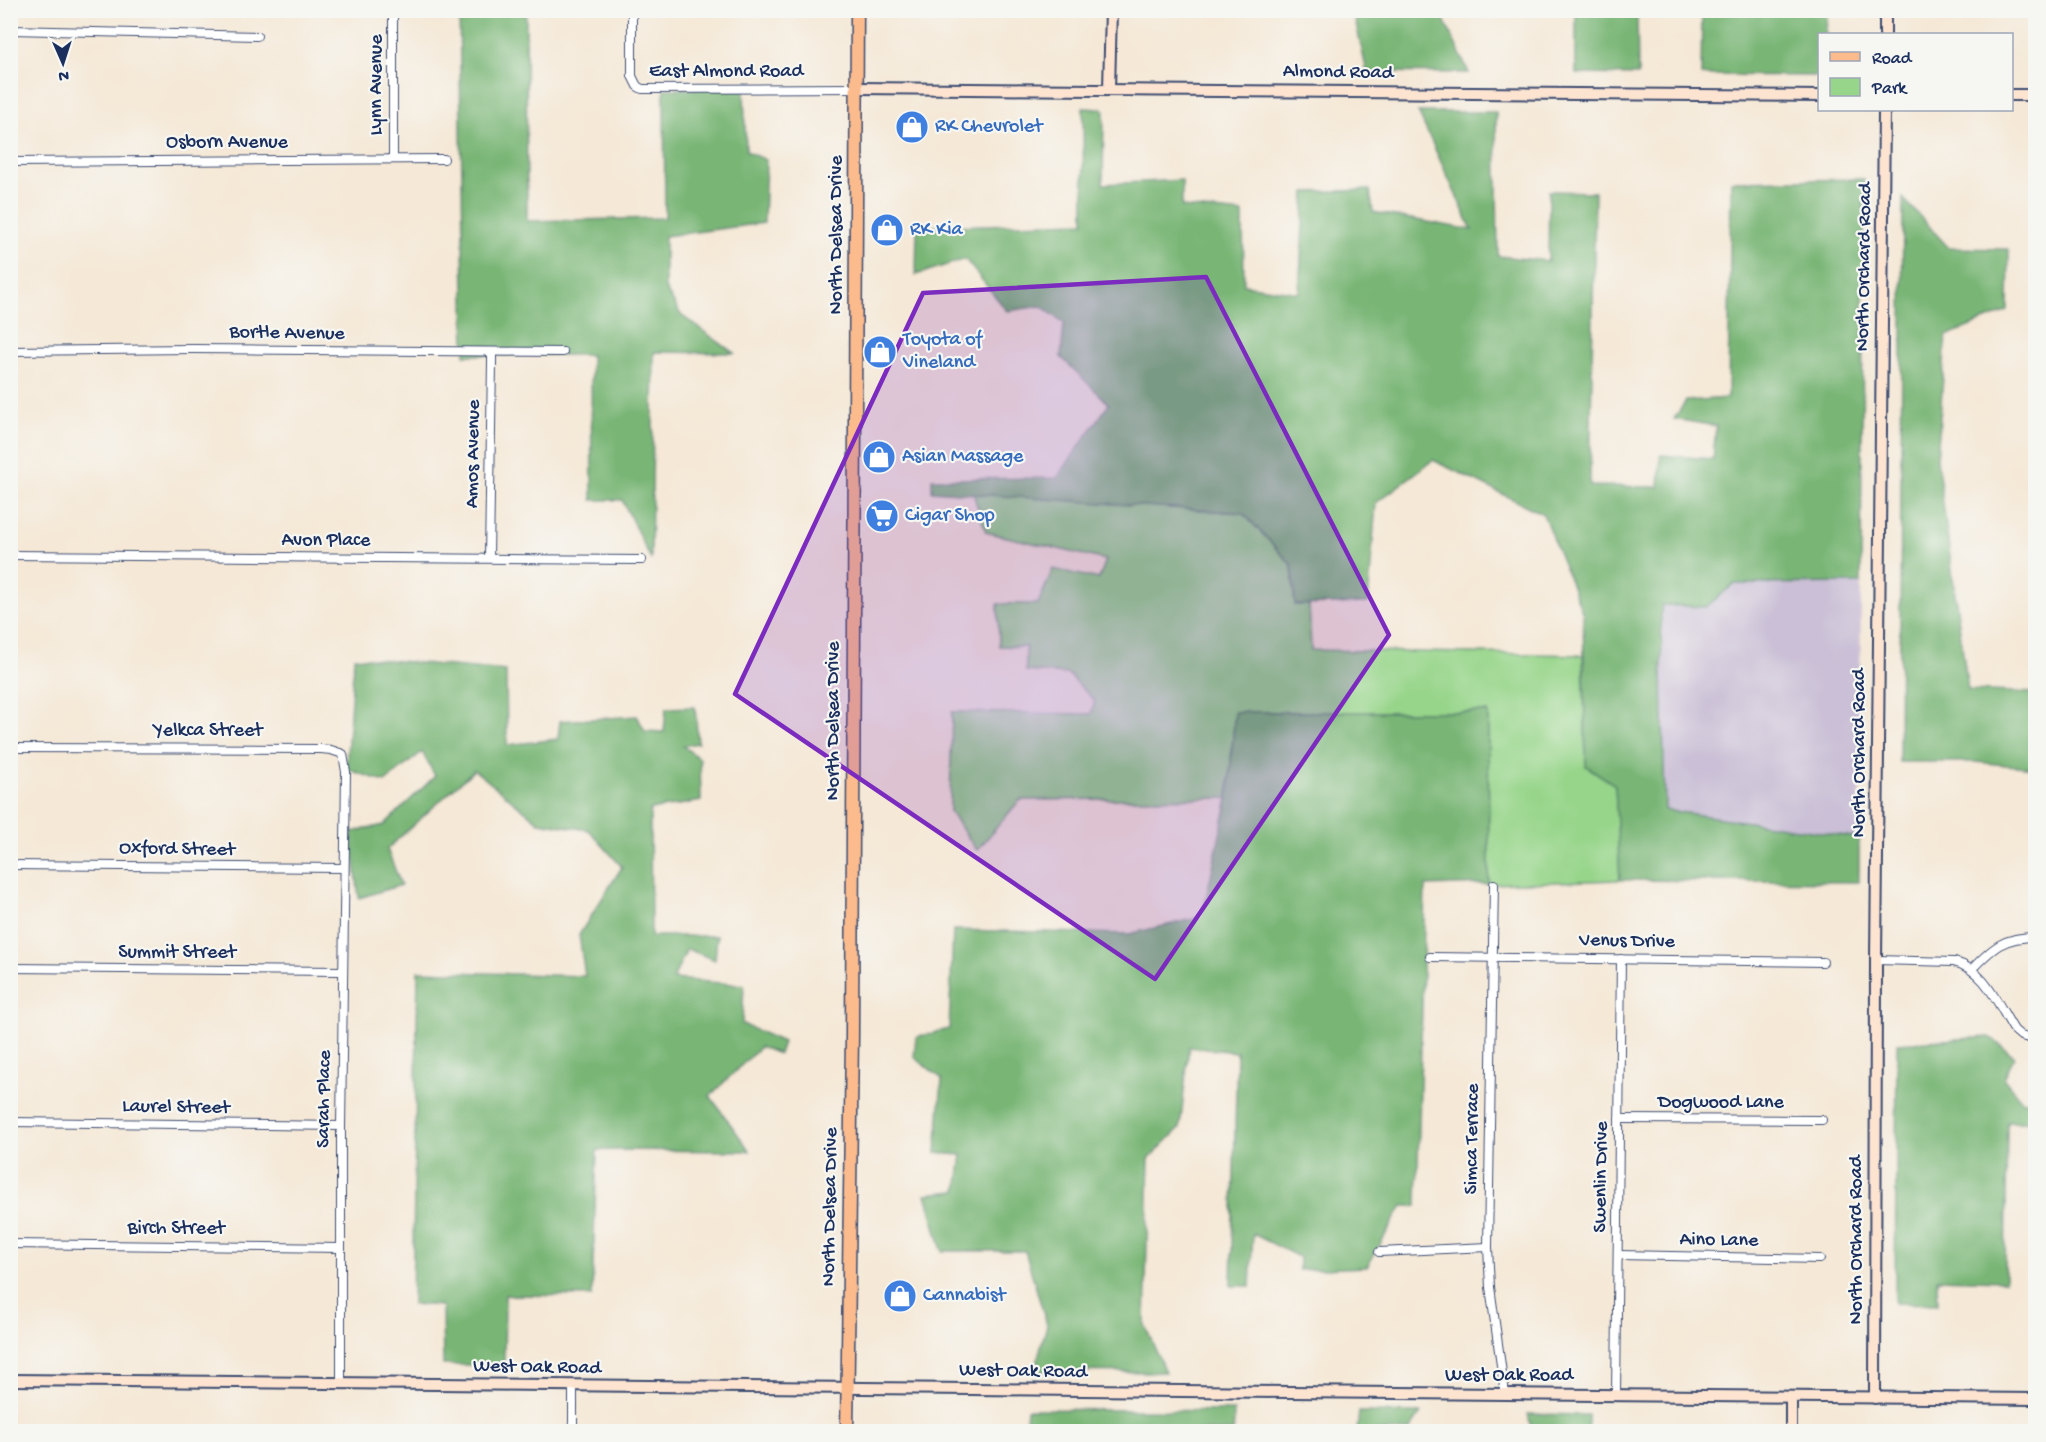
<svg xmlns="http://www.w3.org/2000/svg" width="2046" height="1442" viewBox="0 0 2046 1442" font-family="'Gochi Hand',sans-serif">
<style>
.industrial{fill:#cabfd6}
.green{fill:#97d58a;stroke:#598274;stroke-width:1.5}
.forest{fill:#79b676;stroke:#4a726a;stroke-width:1.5}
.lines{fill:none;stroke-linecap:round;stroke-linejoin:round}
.street-casing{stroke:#3c4b70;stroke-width:10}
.secondary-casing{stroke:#3c4b70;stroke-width:14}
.primary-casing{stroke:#3c4b70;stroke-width:15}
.street{stroke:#fff;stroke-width:8}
.secondary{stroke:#fde4d1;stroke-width:10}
.primary{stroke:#fbbb8d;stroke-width:12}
.marked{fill:#7b2cbf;fill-opacity:0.2;stroke:#7b2cbf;stroke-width:4.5;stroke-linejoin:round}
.labels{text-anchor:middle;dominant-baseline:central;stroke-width:4.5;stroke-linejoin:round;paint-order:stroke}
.street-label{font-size:20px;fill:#1b2f5e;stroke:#f6f6f2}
.shop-label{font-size:20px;fill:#366cbe;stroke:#f6f6f2;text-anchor:start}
</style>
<rect width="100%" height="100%" fill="#f6f6f2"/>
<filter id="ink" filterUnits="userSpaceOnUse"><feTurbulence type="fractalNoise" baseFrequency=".0167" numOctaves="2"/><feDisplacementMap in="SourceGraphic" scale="12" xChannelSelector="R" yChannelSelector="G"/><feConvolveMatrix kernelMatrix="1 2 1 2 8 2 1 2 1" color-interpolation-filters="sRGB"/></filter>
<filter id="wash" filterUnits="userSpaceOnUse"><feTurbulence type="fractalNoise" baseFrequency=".008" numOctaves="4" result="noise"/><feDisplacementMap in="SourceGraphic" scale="24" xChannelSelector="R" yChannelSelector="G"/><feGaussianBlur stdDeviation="1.35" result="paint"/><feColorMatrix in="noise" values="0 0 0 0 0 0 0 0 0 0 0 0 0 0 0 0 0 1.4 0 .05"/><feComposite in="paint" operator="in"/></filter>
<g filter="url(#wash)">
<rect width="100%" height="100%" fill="#f5e8d6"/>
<polygon class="industrial" points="1861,583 1859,838 1665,810 1662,605 1706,607 1734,584"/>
<polygon class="green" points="973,493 1243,513 1292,565 1295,604 1309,604 1311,650 1583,655 1586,765 1615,785 1620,880 1489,884 1488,712 1235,712 1228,798 1020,800 977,850 950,812 952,712 1091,714 1095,701 1068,674 1026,671 1026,647 999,646 998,604 1038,604 1053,569 1099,579 1106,560 986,532"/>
<g class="forest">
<polygon points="459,11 526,11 527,221 665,218 664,89 744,89 746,151 766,160 764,223 665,236 665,288 681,315 734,353 654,352 651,560 622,500 592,500 591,355 465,355"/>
<polygon points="1353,11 1440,11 1469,73 1367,72"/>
<polygon points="1576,11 1637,11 1638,75 1576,74"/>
<polygon points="1702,11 1865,10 1865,11 1827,12 1826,34 1820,34 1819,76 1701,75"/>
<polygon points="1083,108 1104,109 1103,184 1182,180 1182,207 1243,213 1244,285 1299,293 1305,192 1370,190 1373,212 1472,230 1418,112 1496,112 1498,256 1548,261 1549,191 1595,192 1590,486 1659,487 1661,455 1713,459 1716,426 1674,419 1686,401 1728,398 1731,181 1864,179 1861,583 1734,584 1706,607 1662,605 1661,619 1665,810 1859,838 1859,882 1620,880 1615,785 1586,766 1583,614 1543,514 1433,460 1376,503 1368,603 1295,605 1292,565 1243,513 932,491 932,479 1057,478 1109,404 1061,357 1064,323 1041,306 1007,311 965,259 916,275 917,227 1084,222"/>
<polygon points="1903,198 1949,248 2009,249 2008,311 1946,336 1937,459 1968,690 2035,693 2035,768 1976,762 1899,762"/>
<polygon points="354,657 506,671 507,745 558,739 560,721 637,716 645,731 664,732 666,708 695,707 698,743 683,746 700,759 701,801 650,810 651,936 717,936 715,960 687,949 673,979 744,985 742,1024 783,1042 779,1054 760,1047 710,1096 750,1151 597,1150 592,1296 505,1295 504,1365 443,1365 442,1306 412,1304 418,971 585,976 579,935 622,867 589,830 539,822 474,770 387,849 401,885 359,898 351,832 384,825 435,776 422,752 385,782 346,769"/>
<polygon points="1235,712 1488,712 1489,884 1425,886 1417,1206 1402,1206 1367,1267 1299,1270 1299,1257 1253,1234 1250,1286 1231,1286 1237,1052 1189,1047 1180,1128 1149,1159 1145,1325 1165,1372 1034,1371 1047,1325 1025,1251 942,1251 926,1194 957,1191 962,1155 936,1153 942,1079 914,1057 916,1037 949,1029 953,930 1129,934 1202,917 1228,798"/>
<polygon points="1990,1037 2014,1056 2004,1079 2022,1101 2035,1100 2035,1122 2007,1122 2005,1281 1937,1279 1938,1304 1895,1303 1897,1043"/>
<polygon points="1027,1409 1234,1411 1233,1431 1025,1431"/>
<polygon points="1359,1412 1421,1413 1409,1431 1357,1431"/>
<polygon points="1528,1414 1588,1415 1588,1431 1532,1431"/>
</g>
</g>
<g filter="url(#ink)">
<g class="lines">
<defs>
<g id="street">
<polyline points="393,10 393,159"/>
<polyline points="632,10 632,76 637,86 642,89 857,88"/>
<polyline points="12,30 257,36"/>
<polyline points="11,162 444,159"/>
<polyline points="10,280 12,10"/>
<polyline points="10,351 192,349 563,352"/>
<polyline points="489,352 492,356 492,362 489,558"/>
<polyline points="10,555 642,560"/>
<polyline points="10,748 321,749 331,750 343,754 346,772 341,1126 341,1383"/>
<polyline points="10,865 344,868"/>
<polyline points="1494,884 1488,1247 1490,1287 1505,1394"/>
<polyline points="1430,957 1823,962"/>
<path d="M1876 960 1954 962C1985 969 1998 1005 2014 1030L2021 1036 2036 1040"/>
<polyline points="10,968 343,971"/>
<path d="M1972 969C1993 947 2004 937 2036 937"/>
<polyline points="1619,1119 1822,1120"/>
<polyline points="10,1122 341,1126"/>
<polyline points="10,1244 341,1248"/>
<polyline points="1379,1252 1488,1247"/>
<polyline points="1618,1255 1820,1259"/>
<polyline points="1616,1395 1621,959"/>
<polyline points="573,1432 573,1386"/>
</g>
<g id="secondary">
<polyline points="1885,34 1885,10"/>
<polyline points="857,88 1820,96"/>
<polyline points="1109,89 1111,10"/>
<polyline points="2012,95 2036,95"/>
<polyline points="10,1380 2036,1399"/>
<polyline points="1875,1398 1876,960 1884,110"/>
<polyline points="1791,1432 1791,1397"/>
</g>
<polyline id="primary" points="847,1432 852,1036 857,10"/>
</defs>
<use href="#street" class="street-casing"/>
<use href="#secondary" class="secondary-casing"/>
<use href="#primary" class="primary-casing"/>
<use href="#street" class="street"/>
<use href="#secondary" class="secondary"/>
<use href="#primary" class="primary"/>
</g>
</g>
<path class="marked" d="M1206 277 1389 635 1155 979 735 694 923 293Z"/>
<defs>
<symbol id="shop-disc" viewBox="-11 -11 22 22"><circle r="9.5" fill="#3f7fe0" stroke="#f6f6f2"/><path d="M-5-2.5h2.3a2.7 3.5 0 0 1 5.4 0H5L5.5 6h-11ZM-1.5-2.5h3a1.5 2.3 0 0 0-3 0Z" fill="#fff"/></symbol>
<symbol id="supermarket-disc" viewBox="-11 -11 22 22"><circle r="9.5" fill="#3f7fe0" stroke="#f6f6f2"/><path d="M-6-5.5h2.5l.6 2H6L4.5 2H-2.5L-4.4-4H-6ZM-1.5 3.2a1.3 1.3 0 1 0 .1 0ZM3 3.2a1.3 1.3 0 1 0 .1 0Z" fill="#fff"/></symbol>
</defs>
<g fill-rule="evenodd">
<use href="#shop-disc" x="893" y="108" width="38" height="38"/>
<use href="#shop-disc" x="868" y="211" width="38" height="38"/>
<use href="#shop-disc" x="861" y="333" width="38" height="38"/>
<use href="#shop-disc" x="860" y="438" width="38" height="38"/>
<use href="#supermarket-disc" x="863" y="497" width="38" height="38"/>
<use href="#shop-disc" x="881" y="1277" width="38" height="38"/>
</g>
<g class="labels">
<g class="street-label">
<text x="726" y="72">East Almond Road</text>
<text transform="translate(1338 73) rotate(1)">Almond Road</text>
<text transform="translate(377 85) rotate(-90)">Lynn Avenue</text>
<text x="227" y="143">Osborn Avenue</text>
<text transform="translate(837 235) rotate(-90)">North Delsea Drive</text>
<text transform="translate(1865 267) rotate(-89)">North Orchard Road</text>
<text transform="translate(287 334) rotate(1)">Bortle Avenue</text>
<text transform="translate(474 454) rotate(-89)">Amos Avenue</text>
<text x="326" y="541">Avon Place</text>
<text transform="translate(834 721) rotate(-90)">North Delsea Drive</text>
<text x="208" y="731">Yelkca Street</text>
<text transform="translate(1860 753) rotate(-90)">North Orchard Road</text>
<text transform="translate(177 850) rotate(1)">Oxford Street</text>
<text transform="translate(1627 942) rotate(1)">Venus Drive</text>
<text x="177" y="953">Summit Street</text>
<text transform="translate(325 1099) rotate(-89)">Sarah Place</text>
<text x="1721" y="1103">Dogwood Lane</text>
<text transform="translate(176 1108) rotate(1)">Laurel Street</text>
<text transform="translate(1473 1139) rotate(-89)">Simca Terrace</text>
<text transform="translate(1602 1177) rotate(-89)">Swenlin Drive</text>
<text transform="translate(831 1207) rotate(-89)">North Delsea Drive</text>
<text x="176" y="1229">Birch Street</text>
<text transform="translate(1857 1240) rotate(-90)">North Orchard Road</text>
<text transform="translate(1719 1241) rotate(1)">Aino Lane</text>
<text transform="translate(537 1368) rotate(1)">West Oak Road</text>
<text transform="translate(1023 1372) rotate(1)">West Oak Road</text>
<text x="1509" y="1376">West Oak Road</text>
</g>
<g class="shop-label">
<text x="935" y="127">RK Chevrolet</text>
<text x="910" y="230">RK Kia</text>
<text x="903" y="340">Toyota of<tspan x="903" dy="23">Vineland</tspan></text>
<text x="902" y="457">Asian Massage</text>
<text x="905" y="516">Cigar Shop</text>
<text x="923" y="1296">Cannabist</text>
</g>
</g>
<rect width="2046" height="1442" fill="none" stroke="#f6f6f2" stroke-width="36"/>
<rect x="1818" y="33" width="195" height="78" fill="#f6f6f2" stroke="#9ea6b7" stroke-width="1.5"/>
<rect x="1830" y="52" width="30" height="9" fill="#fbbb8d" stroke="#9ea6b7" stroke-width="1.5"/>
<text x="1872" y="63" font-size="18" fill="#1b2f5e">Road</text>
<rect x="1830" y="78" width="30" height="18" fill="#97d58a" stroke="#9ea6b7" stroke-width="1.5"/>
<text x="1872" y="93" font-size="18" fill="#1b2f5e">Park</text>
<g transform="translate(63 63) rotate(177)" stroke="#f6f6f2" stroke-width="4.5" paint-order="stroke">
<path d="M0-4.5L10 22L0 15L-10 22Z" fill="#1b2f5e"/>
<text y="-9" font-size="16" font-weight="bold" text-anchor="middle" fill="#1b2f5e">N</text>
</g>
</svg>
